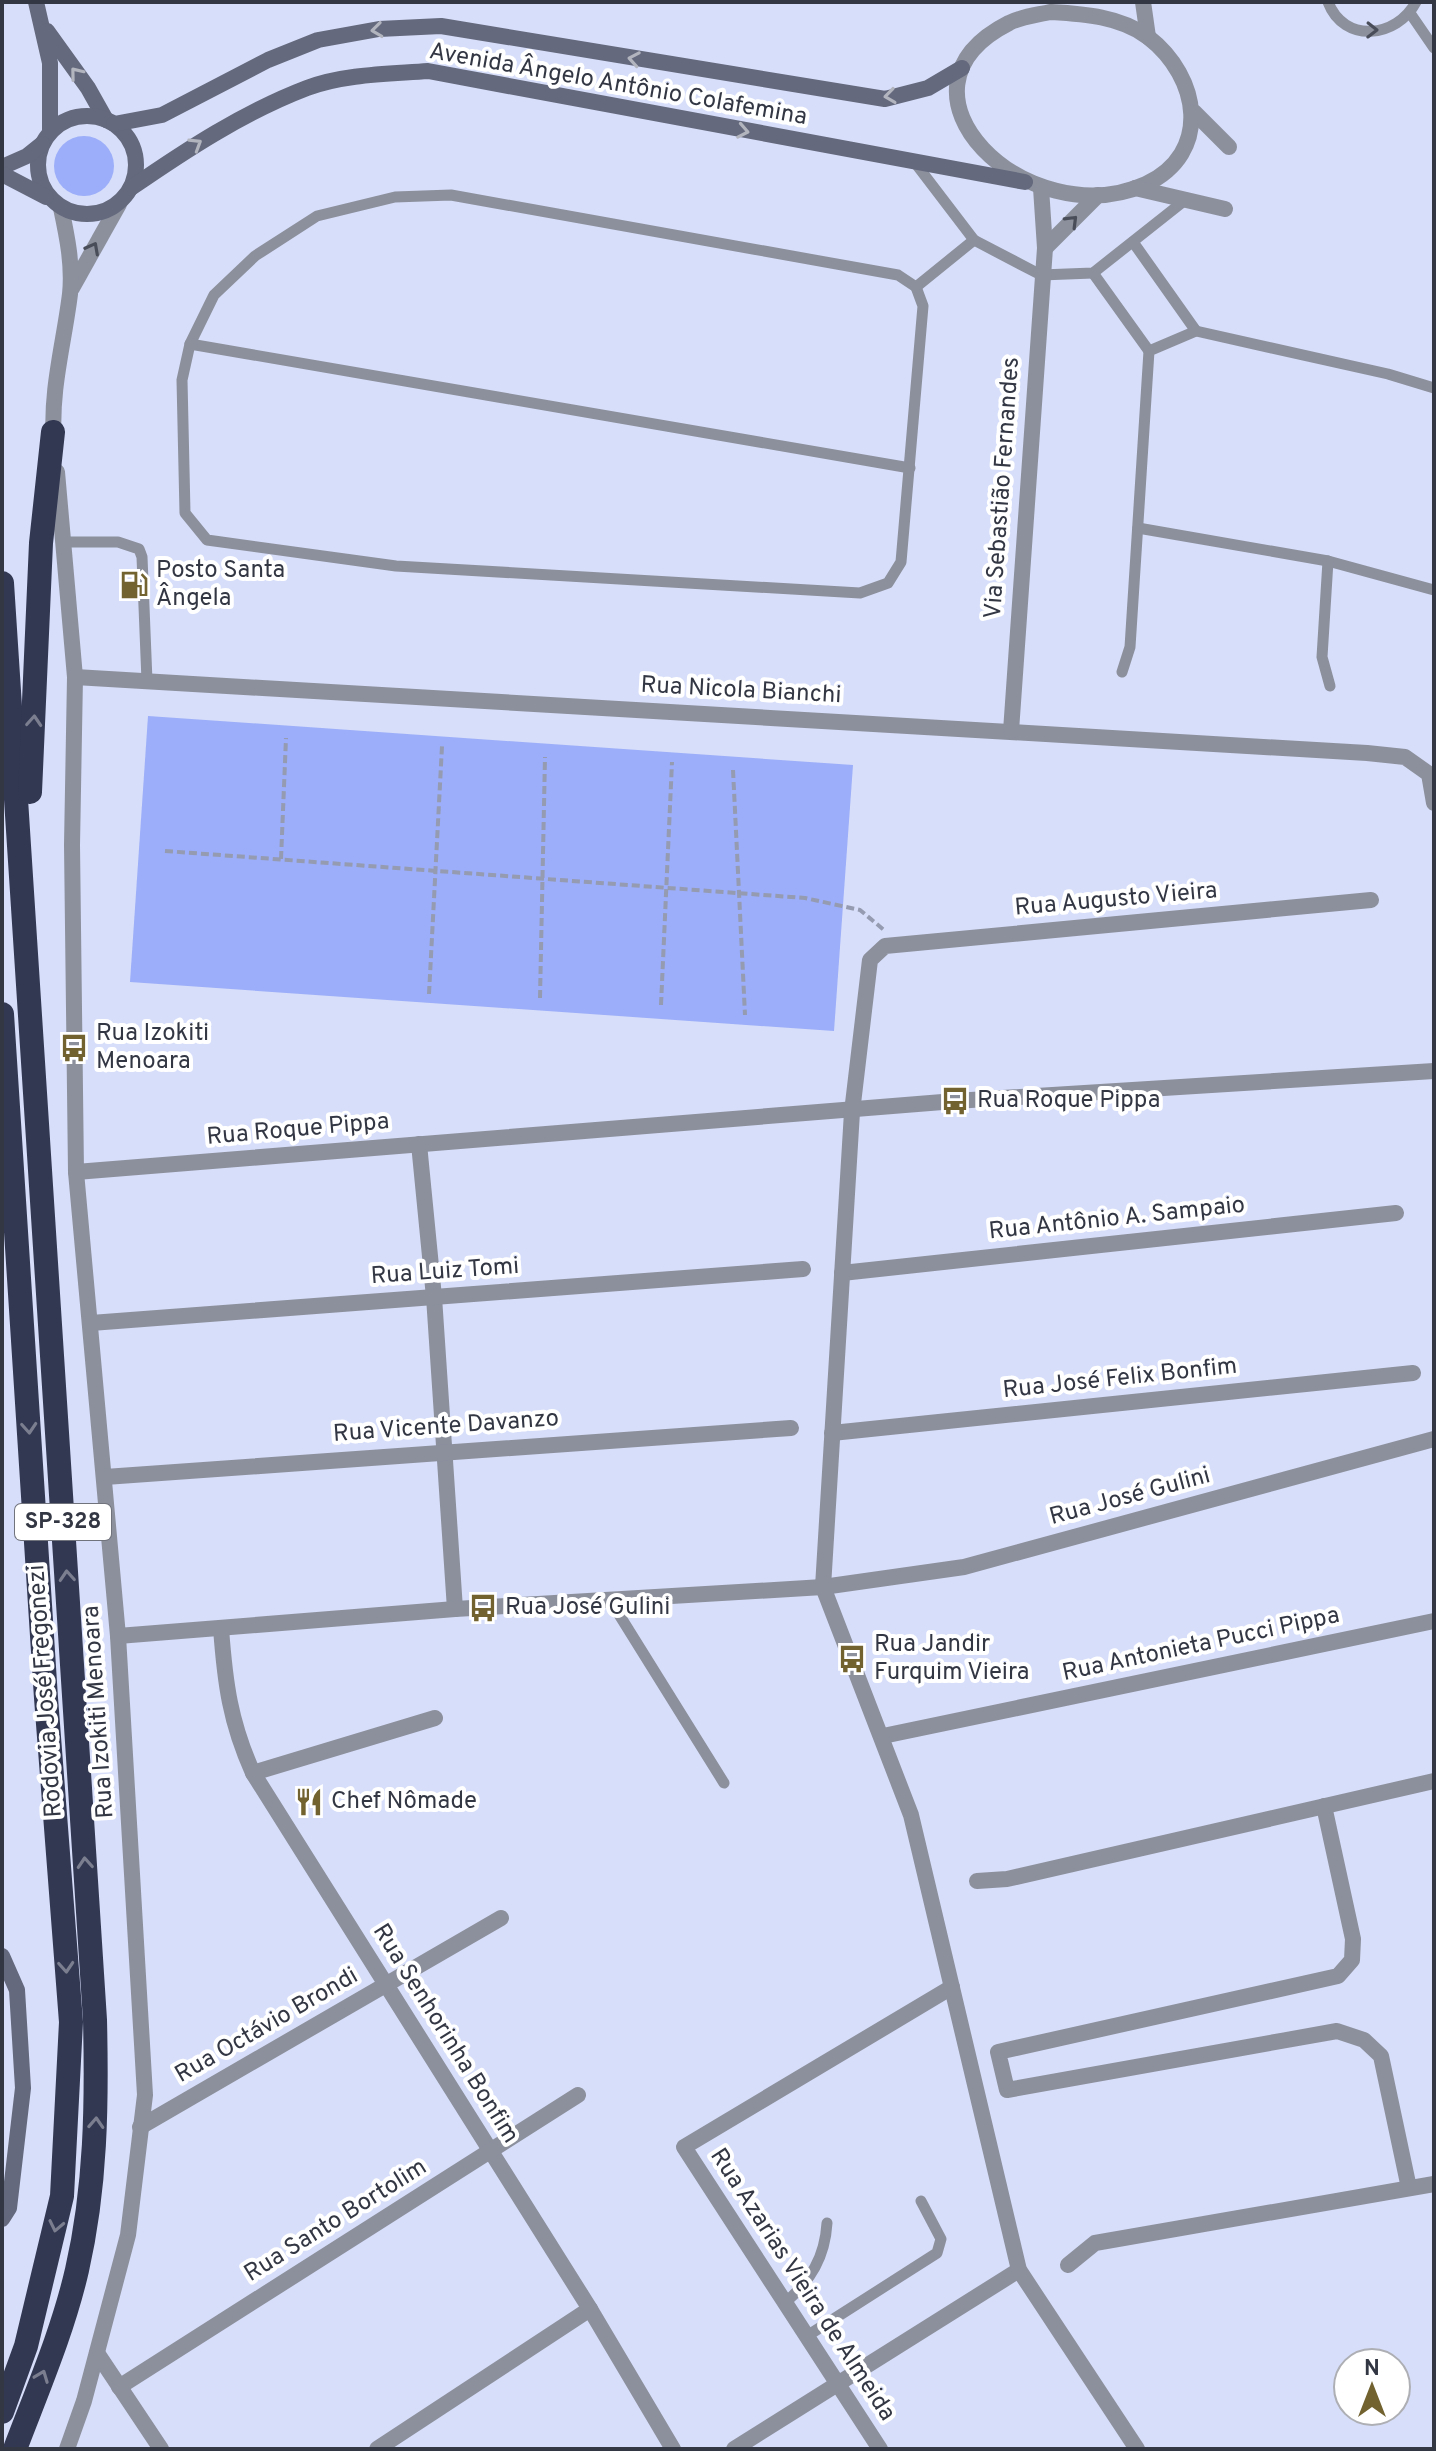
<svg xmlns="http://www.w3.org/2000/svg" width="1436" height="2451" viewBox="0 0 1436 2451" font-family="Overpass,sans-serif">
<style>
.green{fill:#9caef9}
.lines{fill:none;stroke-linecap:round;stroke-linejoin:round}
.path{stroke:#959bb0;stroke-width:4;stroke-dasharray:8 4;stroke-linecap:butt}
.lane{stroke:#8c909d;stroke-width:11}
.street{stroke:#8c909d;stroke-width:16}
.secondary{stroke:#64697d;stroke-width:16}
.highway{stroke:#323852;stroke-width:24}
.oneway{stroke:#b2b4be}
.oneway2{stroke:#494d5a}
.oneway3{stroke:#7a7e8f}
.labels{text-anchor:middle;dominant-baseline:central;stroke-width:8;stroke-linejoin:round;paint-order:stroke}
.shield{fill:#fff;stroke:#70737c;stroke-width:2}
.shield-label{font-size:22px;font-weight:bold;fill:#333744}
.street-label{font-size:24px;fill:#333744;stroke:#fff}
.poi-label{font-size:24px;fill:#333744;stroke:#fff;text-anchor:start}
</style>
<rect width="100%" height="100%" fill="#d7def9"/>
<g class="green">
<circle cx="84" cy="166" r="30"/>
<polygon points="148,716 853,765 834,1031 130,982"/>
</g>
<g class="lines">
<g class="path">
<polyline points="733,770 745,1015"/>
<polyline points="165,851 805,898 860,910 884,930"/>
<polyline points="281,859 286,738"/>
<polyline points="429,994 442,746"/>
<polyline points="540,998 545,757"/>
<polyline points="661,1005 672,762"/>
</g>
<g class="lane">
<path d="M1328 2C1344 44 1397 38 1416 2"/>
<polyline points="1410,13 1434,48"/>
<polyline points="916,164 974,240 1041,275 1093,273 1184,201"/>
<polygon points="451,195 898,275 916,287 923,306 901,562 888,583 860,593 396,566 207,540 185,513 182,380 190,344 214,295 255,256 317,216 395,197"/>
<polyline points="1133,242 1196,331"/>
<polyline points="1093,273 1149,351"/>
<polyline points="916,287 974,240"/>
<polyline points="190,344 910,468"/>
<polyline points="1138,528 1328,561 1434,590"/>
<polyline points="64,542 118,542 139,549 142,557 147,681"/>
<polyline points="1328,561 1322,657 1330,686"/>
<polyline points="1122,672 1130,647 1149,351 1196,331 1388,374 1434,388"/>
<polyline points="610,1600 724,1783"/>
<path d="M785 2303C811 2280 825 2257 827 2223"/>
<polyline points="807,2336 937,2253 941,2239 921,2201"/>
</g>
<g class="street">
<polyline points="1143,2 1148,37"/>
<path d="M1050 12C1083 14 1120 16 1148 37 1200 77 1212 153 1146 184 1028 237 875 91 1009 23 1020 17 1037 15 1050 12Z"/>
<polyline points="1194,112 1229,147"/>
<polyline points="1135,188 1225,209"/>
<polyline points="1045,248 1098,195"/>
<polyline points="72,288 119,204"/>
<path d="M54 441C50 391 64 343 70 294 73 265 67 236 61 208"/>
<polyline points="57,472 75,677 72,845 76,1172 118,1636 145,2095 128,2235 84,2401 67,2449"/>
<polyline points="75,677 1367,753 1405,757 1429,774 1434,803"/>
<polyline points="1011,731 1045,248 1041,188"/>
<polyline points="419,1144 434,1297 455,1609"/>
<polyline points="76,1172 955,1101 1434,1071"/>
<polyline points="842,1273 1396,1213"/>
<polyline points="91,1323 803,1269"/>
<polyline points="832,1433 1413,1373"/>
<polyline points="105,1477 791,1428"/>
<path d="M221 1628C225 1683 230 1722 253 1773L590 2309 673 2449"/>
<polyline points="118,1636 455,1609 823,1587 964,1567 1434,1439"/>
<polyline points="883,1736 1434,1621"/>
<polyline points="253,1773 435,1718"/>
<polyline points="1324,1806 1353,1939 1352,1960 1338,1976 998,2052 1007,2090 1337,2031 1364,2040 1381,2056 1409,2188"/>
<polyline points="977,1881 1007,1879 1434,1781"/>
<polyline points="140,2127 501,1918"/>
<polyline points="1068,2265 1095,2243 1434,2184"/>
<polyline points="97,2353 161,2449"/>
<polyline points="119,2387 578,2095"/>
<polyline points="377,2449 590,2309"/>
<polyline points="734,2449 1019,2270"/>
<polyline points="880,2449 684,2147 952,1987"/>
<polyline points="1137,2449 1019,2270 911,1815 823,1587 852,1112 870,960 885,946 1371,900"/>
</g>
<g class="secondary">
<polyline points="36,2 50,63 50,132"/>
<polyline points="47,31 88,88 106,120"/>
<circle cx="87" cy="165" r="49"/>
<polyline points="114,124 162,115 268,60 318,40 379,29 441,26 885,99 928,88 962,68"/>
<polyline points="2,167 27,156 42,144"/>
<polyline points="2,174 46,197"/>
<path d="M131 188C186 150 244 112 307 88 344 74 389 74 428 71L1025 182"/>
<polyline points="2,1956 17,1990 23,2088 9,2208 2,2219"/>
</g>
<g class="highway">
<path d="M2 583 95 2020C97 2104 96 2187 77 2270 63 2331 37 2391 15 2449"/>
<polyline points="30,792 41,543 53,432"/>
<polyline points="2,1014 46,1698 71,2022 62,2196 26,2346 2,2412"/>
</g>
</g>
<defs><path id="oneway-chevron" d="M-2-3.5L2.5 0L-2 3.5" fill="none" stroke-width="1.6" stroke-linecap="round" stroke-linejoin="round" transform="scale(2)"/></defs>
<g class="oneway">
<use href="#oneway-chevron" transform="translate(377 30) rotate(173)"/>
<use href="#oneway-chevron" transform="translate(634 59) rotate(-170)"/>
<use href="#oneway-chevron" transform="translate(76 73) rotate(-129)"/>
<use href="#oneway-chevron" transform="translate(890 96) rotate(172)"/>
<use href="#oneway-chevron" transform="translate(743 131) rotate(11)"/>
<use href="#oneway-chevron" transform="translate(196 144) rotate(-32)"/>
</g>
<g class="oneway2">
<use href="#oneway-chevron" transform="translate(1372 30) rotate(1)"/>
<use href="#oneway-chevron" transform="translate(1072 221) rotate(-45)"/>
<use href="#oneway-chevron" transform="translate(93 248) rotate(-62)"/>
</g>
<g class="oneway3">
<use href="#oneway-chevron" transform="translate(34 721) rotate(-86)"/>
<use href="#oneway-chevron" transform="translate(29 1428) rotate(86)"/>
<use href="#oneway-chevron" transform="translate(67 1576) rotate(-94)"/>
<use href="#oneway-chevron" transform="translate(85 1863) rotate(-94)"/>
<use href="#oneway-chevron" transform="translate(66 1967) rotate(86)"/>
<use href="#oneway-chevron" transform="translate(96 2123) rotate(-87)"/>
<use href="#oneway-chevron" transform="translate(56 2226) rotate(102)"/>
<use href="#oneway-chevron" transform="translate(42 2376) rotate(-69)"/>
</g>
<defs>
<symbol id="fuel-bare" viewBox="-9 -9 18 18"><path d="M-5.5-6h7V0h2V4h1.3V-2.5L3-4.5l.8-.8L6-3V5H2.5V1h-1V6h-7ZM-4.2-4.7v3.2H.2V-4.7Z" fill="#716230" stroke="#fff" stroke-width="2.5" paint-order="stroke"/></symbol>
<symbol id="bus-bare" viewBox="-9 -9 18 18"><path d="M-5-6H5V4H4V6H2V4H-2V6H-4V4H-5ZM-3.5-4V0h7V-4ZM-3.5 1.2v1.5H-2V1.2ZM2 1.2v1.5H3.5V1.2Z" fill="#716230" stroke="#fff" stroke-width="2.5" paint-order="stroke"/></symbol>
<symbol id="restaurant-bare" viewBox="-9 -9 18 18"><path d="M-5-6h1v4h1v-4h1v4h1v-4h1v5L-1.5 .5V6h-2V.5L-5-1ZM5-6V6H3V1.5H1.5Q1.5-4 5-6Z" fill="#716230" stroke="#fff" stroke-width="2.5" paint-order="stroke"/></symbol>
</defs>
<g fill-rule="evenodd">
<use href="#fuel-bare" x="114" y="565" width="40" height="40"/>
<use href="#bus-bare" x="54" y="1028" width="40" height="40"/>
<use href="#bus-bare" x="935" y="1081" width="40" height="40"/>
<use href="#bus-bare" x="463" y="1588" width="40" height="40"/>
<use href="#bus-bare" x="832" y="1639" width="40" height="40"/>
<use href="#restaurant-bare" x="289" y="1782" width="40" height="40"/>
</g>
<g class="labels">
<rect class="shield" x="15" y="1504" width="96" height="36" rx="6"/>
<g class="shield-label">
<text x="63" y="1522">SP-328</text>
</g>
<g class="street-label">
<text transform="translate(618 85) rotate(10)">Avenida Ângelo Antônio Colafemina</text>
<text transform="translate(1003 488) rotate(-86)">Via Sebastião Fernandes</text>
<text transform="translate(741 691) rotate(3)">Rua Nicola Bianchi</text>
<text transform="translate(1116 900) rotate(-5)">Rua Augusto Vieira</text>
<text transform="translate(298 1130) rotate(-5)">Rua Roque Pippa</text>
<text transform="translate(1117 1219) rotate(-6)">Rua Antônio A. Sampaio</text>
<text transform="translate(445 1272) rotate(-4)">Rua Luiz Tomi</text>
<text transform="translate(1120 1379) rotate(-6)">Rua José Felix Bonfim</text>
<text transform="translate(446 1427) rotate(-4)">Rua Vicente Davanzo</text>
<text transform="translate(1130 1497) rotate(-15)">Rua José Gulini</text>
<text transform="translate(1201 1645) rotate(-12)">Rua Antonieta Pucci Pippa</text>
<text transform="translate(46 1691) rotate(-94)">Rodovia José Fregonezi</text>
<text transform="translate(99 1712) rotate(-94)">Rua Izokiti Menoara</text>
<text transform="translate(267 2026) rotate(-30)">Rua Octávio Brondi</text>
<text transform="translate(445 2034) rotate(58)">Rua Senhorinha Bonfim</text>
<text transform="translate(336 2221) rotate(-32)">Rua Santo Bortolim</text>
<text transform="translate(802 2285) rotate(57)">Rua Azarias Vieira de Almeida</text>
</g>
<g class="poi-label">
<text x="156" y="571">Posto Santa<tspan x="156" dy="28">Ângela</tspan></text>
<text x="96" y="1034">Rua Izokiti<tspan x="96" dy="28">Menoara</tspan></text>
<text x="977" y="1101">Rua Roque Pippa</text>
<text x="505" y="1608">Rua José Gulini</text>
<text x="874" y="1645">Rua Jandir<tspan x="874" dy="28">Furquim Vieira</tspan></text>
<text x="331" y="1802">Chef Nômade</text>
</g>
</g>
<rect width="1436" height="2451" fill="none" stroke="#333744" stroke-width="8"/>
<g transform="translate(1372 2387)"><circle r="38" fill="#ffffff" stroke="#adafb4" stroke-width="2"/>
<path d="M0-6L14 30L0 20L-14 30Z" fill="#716230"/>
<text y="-12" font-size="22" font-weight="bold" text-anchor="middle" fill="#333744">N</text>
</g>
</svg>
